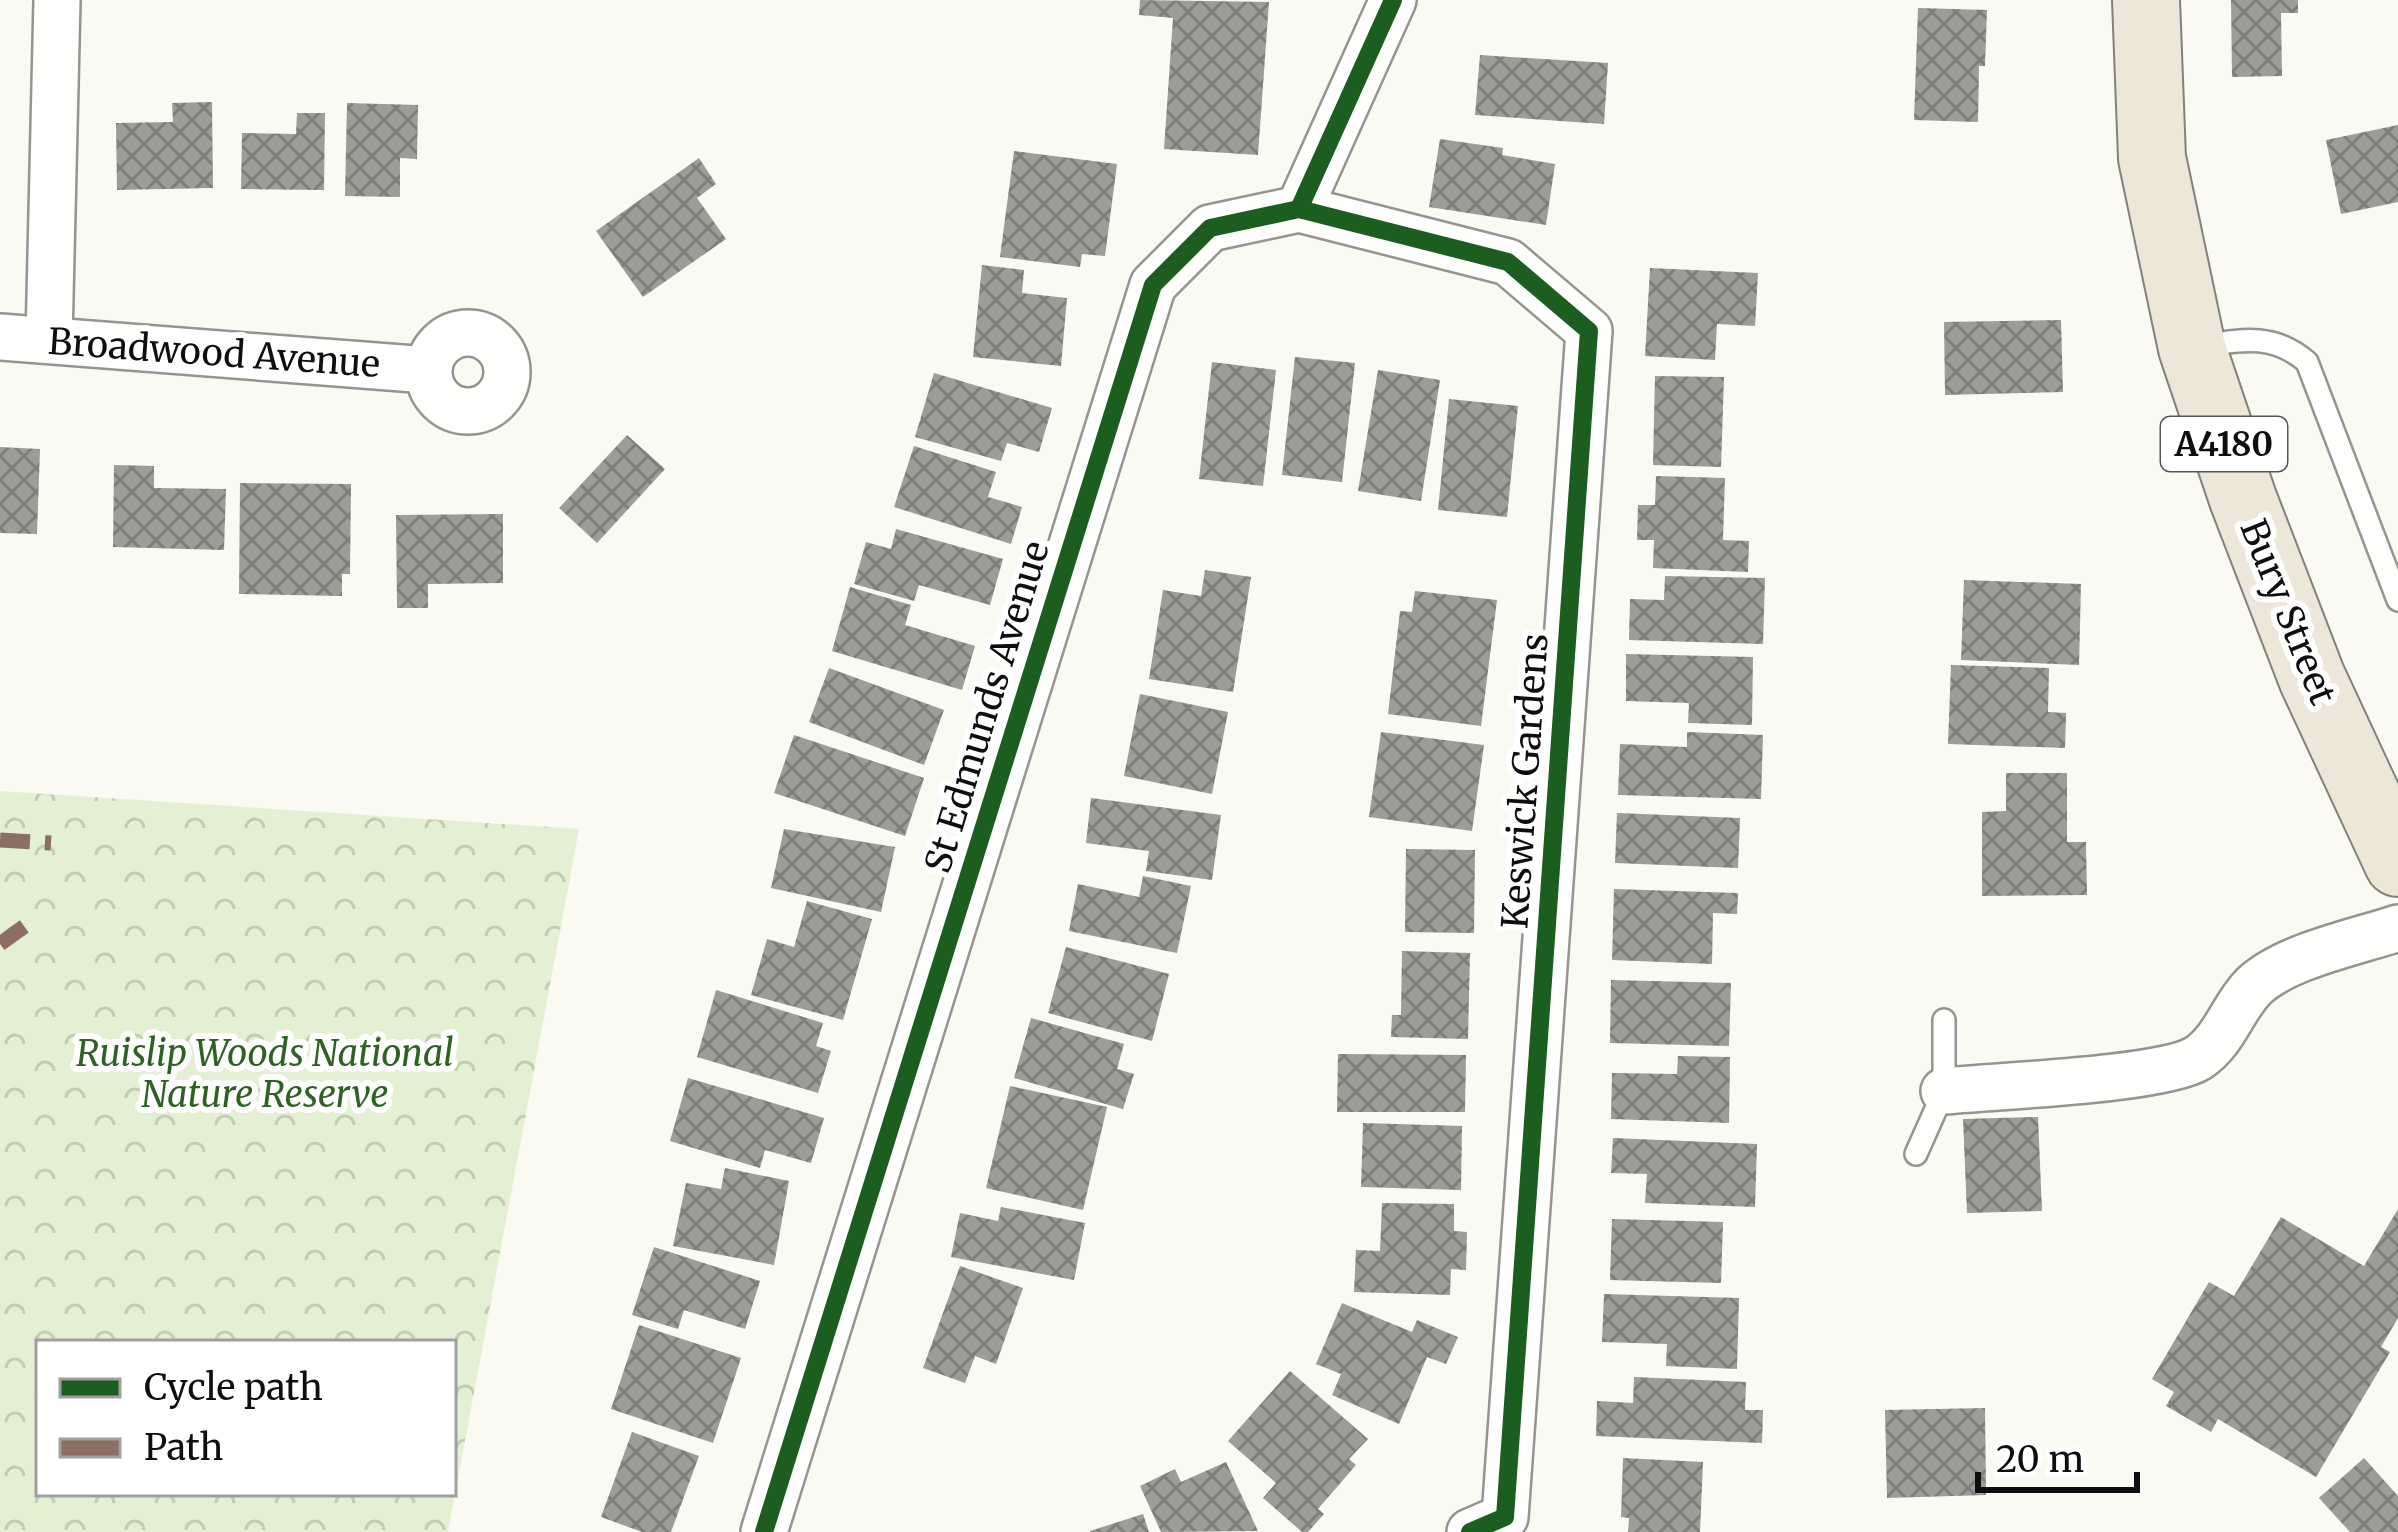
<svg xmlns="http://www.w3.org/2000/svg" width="2398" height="1532" viewBox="0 0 2398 1532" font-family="Merriweather,serif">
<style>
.park{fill:url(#park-crowns);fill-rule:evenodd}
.building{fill:url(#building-cross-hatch)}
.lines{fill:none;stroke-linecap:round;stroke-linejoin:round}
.service-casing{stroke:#949491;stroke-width:26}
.minor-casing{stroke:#949491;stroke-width:50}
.primary-casing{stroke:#82817e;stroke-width:70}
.service{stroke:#fefefd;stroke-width:21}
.minor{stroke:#fefefd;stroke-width:45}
.primary{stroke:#ece7d9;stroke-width:66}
.quiet{stroke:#8d6e63;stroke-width:15;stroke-dasharray:30 15;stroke-linecap:butt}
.cycleway-casing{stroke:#fff;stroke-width:26}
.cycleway{stroke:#1b5e20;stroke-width:18}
.labels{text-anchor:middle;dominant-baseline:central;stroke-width:12;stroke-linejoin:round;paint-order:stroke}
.shield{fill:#fff;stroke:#565656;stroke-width:3}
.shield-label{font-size:33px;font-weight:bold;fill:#0e0e0e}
.street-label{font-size:36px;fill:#0e0e0e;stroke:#fff}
.park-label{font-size:36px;font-style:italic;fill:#2d6320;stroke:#fff}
</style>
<defs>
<pattern id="park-crowns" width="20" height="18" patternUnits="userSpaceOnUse" patternTransform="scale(3)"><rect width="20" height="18" fill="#e3f0d3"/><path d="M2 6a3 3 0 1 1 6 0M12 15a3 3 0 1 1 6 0" fill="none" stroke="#c2cdb4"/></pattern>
<pattern id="building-cross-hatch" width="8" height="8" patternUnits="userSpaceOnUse" patternTransform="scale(3)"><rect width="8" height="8" fill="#9e9c98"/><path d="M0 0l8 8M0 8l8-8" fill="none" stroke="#7f7e7a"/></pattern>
</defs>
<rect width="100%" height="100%" fill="#faf9f2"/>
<path class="park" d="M0 791 579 829 448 1532H0ZM39 1343H453V1493H39Z"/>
<g class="building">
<polygon points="1140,0 1269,2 1258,155 1164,149 1173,18 1139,15"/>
<polygon points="2231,0 2298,0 2298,13 2281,13 2282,76 2232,77"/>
<polygon points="1918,8 1987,10 1985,66 1979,66 1978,122 1914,120"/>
<polygon points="1480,55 1608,63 1604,124 1475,115"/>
<polygon points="212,102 213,188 117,190 116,123 173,122 172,103"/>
<polygon points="347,103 418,105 417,159 400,158 400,197 345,196"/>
<polygon points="297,113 325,113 324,190 241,189 242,133 296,134"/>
<polygon points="2398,125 2398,202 2341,214 2326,140"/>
<polygon points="1440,139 1503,148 1502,155 1555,164 1546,225 1429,207"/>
<polygon points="1014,151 1117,164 1105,256 1082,254 1080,267 1000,257"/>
<polygon points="699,158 716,184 697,198 726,239 643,297 596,231"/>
<polygon points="982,265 1024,270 1022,293 1067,298 1061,366 973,357"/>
<polygon points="1650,268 1758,273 1755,326 1717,324 1715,360 1645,356"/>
<polygon points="2061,320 2063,392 1945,395 1944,322"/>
<polygon points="1295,357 1355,363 1342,482 1282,475"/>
<polygon points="1212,362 1276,370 1263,486 1199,479"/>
<polygon points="1378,370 1440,380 1421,501 1358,491"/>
<polygon points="934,373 1052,408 1039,452 1007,443 1001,461 915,437"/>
<polygon points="1655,376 1724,377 1721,467 1653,465"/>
<polygon points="1449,399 1518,406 1507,517 1438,510"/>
<polygon points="627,435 665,469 597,543 559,508"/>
<polygon points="914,446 996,472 988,497 1022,507 1011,544 894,507"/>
<polygon points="0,447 40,449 37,534 0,533"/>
<polygon points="114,465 154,466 154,488 226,489 224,550 113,547"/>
<polygon points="1656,476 1725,478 1723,540 1749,541 1748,572 1653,568 1654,540 1637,540 1638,505 1655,505"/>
<polygon points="240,483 351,484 350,574 342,574 342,596 239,594"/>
<polygon points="503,514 503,583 428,584 428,608 397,608 396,515"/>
<polygon points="896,529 1003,559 990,605 919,585 914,601 854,584 866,542 891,549"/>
<polygon points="1205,570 1251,577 1233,692 1149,679 1163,590 1201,596"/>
<polygon points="1665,576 1765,578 1763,644 1629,640 1630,599 1664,600"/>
<polygon points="1964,580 2081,584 2079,665 1961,660"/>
<polygon points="850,587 911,605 905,625 975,646 962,690 832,651"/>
<polygon points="1415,591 1497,600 1481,726 1388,714 1400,611 1412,612"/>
<polygon points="1626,654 1753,657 1752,725 1688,723 1689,703 1626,701"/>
<polygon points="1951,665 2049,668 2048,712 2066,713 2065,748 1948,744"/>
<polygon points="829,668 944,710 924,765 809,722"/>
<polygon points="1140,694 1228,712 1212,794 1124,776"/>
<polygon points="1381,732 1484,745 1472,831 1369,817"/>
<polygon points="1687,732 1763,735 1761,799 1618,795 1620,744 1687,747"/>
<polygon points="794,735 924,778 905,836 774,793"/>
<polygon points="2006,773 2067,773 2067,842 2086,842 2087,895 1982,896 1982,812 2006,811"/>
<polygon points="1091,798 1221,815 1212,880 1146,871 1149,851 1086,843"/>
<polygon points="1617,813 1740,818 1738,868 1615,863"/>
<polygon points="784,829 895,847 881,912 771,888"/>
<polygon points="1406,849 1475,850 1474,933 1405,932"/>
<polygon points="1143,876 1191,886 1177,953 1069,931 1078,884 1139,897"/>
<polygon points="1614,889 1738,893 1737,914 1713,913 1712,964 1612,960"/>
<polygon points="807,901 872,919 843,1020 751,995 767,939 794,947"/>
<polygon points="1066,947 1169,974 1152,1041 1048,1013"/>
<polygon points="1402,951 1470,953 1468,1039 1391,1037 1392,1015 1401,1015"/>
<polygon points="1611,980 1731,983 1729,1046 1610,1043"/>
<polygon points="716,990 823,1023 816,1046 831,1051 818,1093 697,1057"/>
<polygon points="1031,1018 1124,1044 1117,1069 1134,1074 1123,1109 1014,1078"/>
<polygon points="1338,1054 1466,1055 1465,1112 1337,1112"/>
<polygon points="1678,1056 1730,1057 1729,1123 1611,1119 1612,1073 1677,1074"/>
<polygon points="688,1078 824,1118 811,1163 765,1150 760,1168 670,1141"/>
<polygon points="1010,1086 1107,1107 1083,1210 986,1188"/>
<polygon points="2038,1117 2042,1211 1967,1213 1963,1119"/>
<polygon points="1363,1123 1462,1126 1461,1190 1361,1187"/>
<polygon points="1613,1138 1757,1144 1755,1207 1645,1203 1647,1174 1611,1173"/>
<polygon points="725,1168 789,1181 774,1265 673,1246 686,1183 721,1189"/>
<polygon points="1382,1203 1454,1204 1454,1231 1467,1232 1466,1270 1451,1269 1450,1295 1354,1292 1356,1250 1380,1251"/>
<polygon points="1001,1207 1085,1223 1074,1280 951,1257 960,1213 998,1221"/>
<polygon points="2398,1209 2398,1318 2381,1347 2390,1352 2316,1477 2218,1419 2211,1432 2166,1406 2174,1392 2152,1379 2209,1282 2234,1296 2281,1217 2364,1266"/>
<polygon points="1612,1219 1723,1222 1721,1283 1610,1280"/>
<polygon points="654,1247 760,1281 745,1329 684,1310 678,1329 632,1315"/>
<polygon points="960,1266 1023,1288 996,1364 975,1356 965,1383 923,1368"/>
<polygon points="1604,1294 1739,1298 1737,1369 1666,1366 1667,1344 1602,1342"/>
<polygon points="1342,1303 1412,1332 1417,1320 1458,1337 1446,1364 1427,1357 1399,1424 1332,1395 1341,1374 1316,1364"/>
<polygon points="639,1325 741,1358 713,1443 611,1409"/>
<polygon points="1290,1371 1368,1439 1349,1459 1356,1465 1318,1509 1324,1514 1308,1532 1302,1532 1263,1498 1276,1483 1228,1441"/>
<polygon points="1634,1377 1746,1382 1745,1410 1763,1410 1762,1443 1596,1436 1597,1401 1633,1403"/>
<polygon points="1985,1408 1986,1495 1887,1498 1885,1410"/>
<polygon points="632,1432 699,1456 671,1532 642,1532 601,1517"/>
<polygon points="1623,1458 1703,1462 1700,1532 1628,1532 1629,1518 1621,1517"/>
<polygon points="2364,1458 2398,1496 2398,1532 2350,1532 2319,1498"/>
<polygon points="1226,1462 1258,1531 1161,1532 1140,1486 1175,1469 1181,1482"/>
<polygon points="1143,1514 1149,1532 1090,1532 1090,1531"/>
</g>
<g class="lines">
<defs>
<g id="service">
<path d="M2198 347C2241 340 2272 332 2307 362L2398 600"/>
<polyline points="1916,1154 1944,1091 1944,1020"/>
</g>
<g id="minor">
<polyline points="1299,209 1508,262 1589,331 1505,1517 1470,1532"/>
<circle cx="468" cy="372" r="39"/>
<polyline points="0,337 428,370"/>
<polyline points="49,340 57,0"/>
<path d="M1944 1091C1995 1086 2163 1080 2198 1058 2226 1039 2232 1008 2254 986 2286 956 2356 942 2398 928"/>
<polyline points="764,1532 1153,285 1210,228 1299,209 1393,0"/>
</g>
<polyline id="primary" points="2146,0 2152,158 2192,348 2243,499 2312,678 2398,863"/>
</defs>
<use href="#service" class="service-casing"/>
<use href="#minor" class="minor-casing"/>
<use href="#primary" class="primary-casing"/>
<use href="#service" class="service"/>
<use href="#minor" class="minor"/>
<use href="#primary" class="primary"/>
<g class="quiet">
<polyline points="0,840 51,843"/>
<polyline points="0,944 33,920"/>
</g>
<defs>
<g id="cycleway">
<polyline points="1299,209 1508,262 1589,331 1505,1517 1470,1532"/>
<polyline points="764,1532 1153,285 1210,228 1299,209 1393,0"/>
</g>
</defs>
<use href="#cycleway" class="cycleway-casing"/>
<use href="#cycleway" class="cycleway"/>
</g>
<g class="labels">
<rect class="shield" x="2161" y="417" width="126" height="54" rx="9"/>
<g class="shield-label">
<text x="2224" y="444">A4180</text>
</g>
<g class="street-label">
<text transform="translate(214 353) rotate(4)">Broadwood Avenue</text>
<text transform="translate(2288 612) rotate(68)">Bury Street</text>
<text transform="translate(987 707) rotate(-73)">St Edmunds Avenue</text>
<text transform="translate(1525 781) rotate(-86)">Keswick Gardens</text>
</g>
<g class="park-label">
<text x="265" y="1053">Ruislip Woods National<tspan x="265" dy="41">Nature Reserve</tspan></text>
</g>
</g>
<rect x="36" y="1340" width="420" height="156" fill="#ffffff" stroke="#9f9f9f" stroke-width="3"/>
<rect x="60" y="1379" width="60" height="18" fill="#1b5e20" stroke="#9f9f9f" stroke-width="3"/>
<text x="144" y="1400" font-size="36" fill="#0e0e0e">Cycle path</text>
<rect x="60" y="1439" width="60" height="18" fill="#8d6e63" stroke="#9f9f9f" stroke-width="3"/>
<text x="144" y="1460" font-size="36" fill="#0e0e0e">Path</text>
<path d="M1978 1472v18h159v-18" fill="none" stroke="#0e0e0e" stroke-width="6"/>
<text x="1996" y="1472" font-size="36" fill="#0e0e0e" stroke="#ffffff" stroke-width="9" paint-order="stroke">20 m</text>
</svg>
